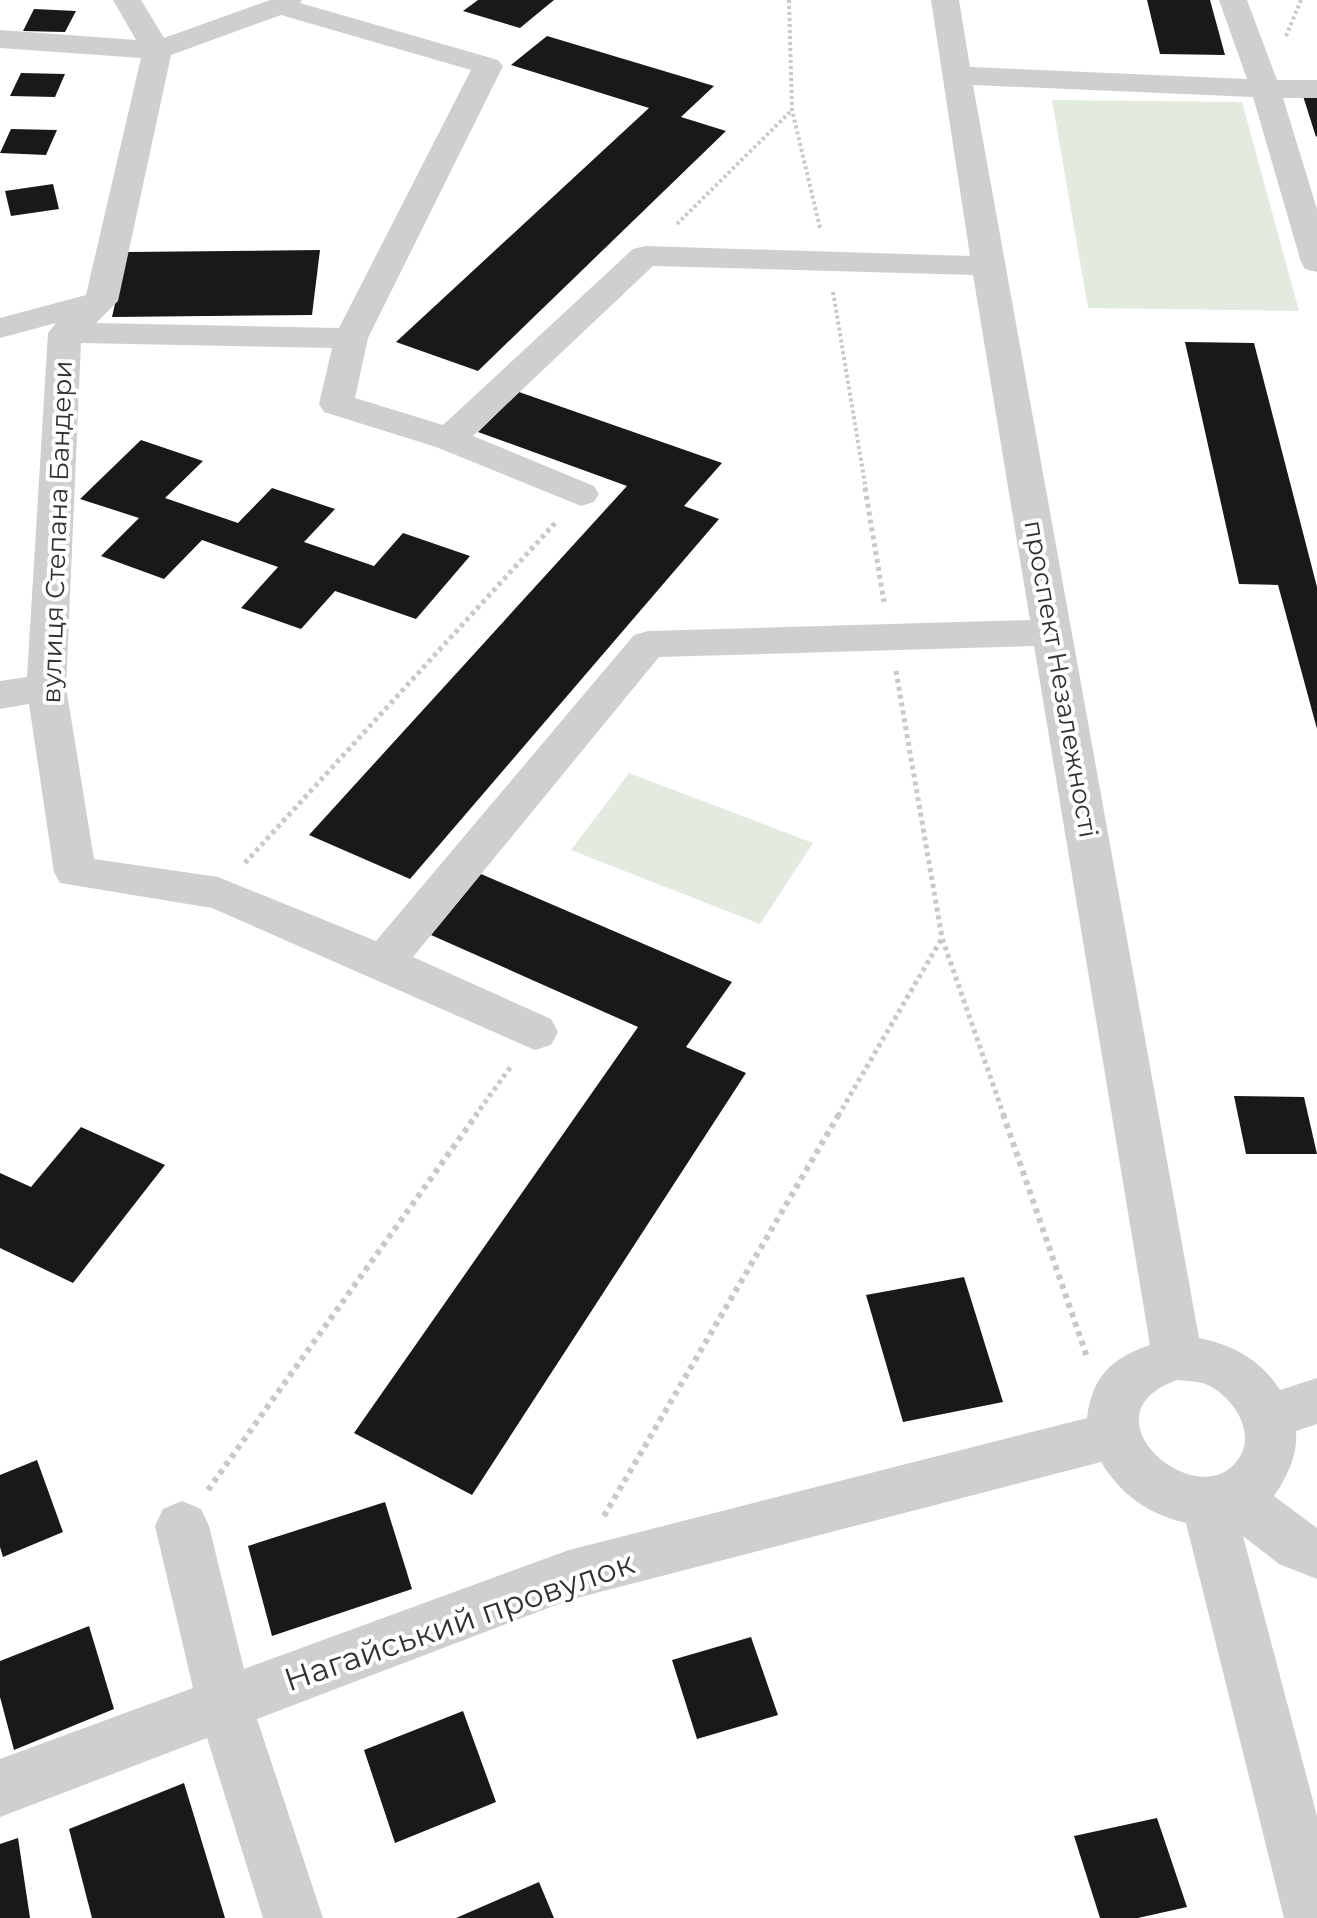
<svg xmlns="http://www.w3.org/2000/svg" width="1317" height="1918" viewBox="0 0 1317 1918" font-family="Montserrat,sans-serif">
<style>
.green{fill:#e3eadf}
.building{fill:#191919}
.lines{fill:none;stroke-linecap:round;stroke-linejoin:round}
.path-far2{stroke:#c9c9c9;stroke-width:4;stroke-dasharray:3 3;stroke-linecap:butt}
.path-far1{stroke:#c9c9c9;stroke-width:5;stroke-dasharray:4 4;stroke-linecap:butt}
.path{stroke:#c9c9c9;stroke-width:6;stroke-dasharray:5 5;stroke-linecap:butt}
.minor{fill:#cfcfcf;fill-rule:evenodd}
.labels{text-anchor:middle;dominant-baseline:central;stroke-width:8;stroke-linejoin:round;paint-order:stroke}
.street-label{font-size:26px;fill:#323232;stroke:#fff}
.near-street-label{font-size:32px;fill:#323232;stroke:#fff}
</style>
<rect width="100%" height="100%" fill="#fff"/>
<g class="green">
<polygon points="1052,100 1242,102 1299,311 1088,308"/>
<polygon points="629,773 813,843 760,924 571,850"/>
</g>
<g class="building">
<polygon points="478,0 554,0 520,28 463,11"/>
<polygon points="1147,0 1210,0 1225,55 1160,54"/>
<polygon points="34,9 76,11 65,32 23,31"/>
<polygon points="547,36 714,86 681,117 726,131 478,371 396,342 649,108 511,65"/>
<polygon points="21,73 65,74 55,97 10,96"/>
<polygon points="1303,96 1317,96 1317,136 1316,137"/>
<polygon points="11,129 57,130 46,155 0,153"/>
<polygon points="53,184 59,209 11,216 5,191"/>
<polygon points="320,250 312,315 112,317 127,252"/>
<polygon points="1185,342 1254,343 1317,587 1317,729 1278,585 1239,584"/>
<polygon points="519,392 722,463 684,506 719,519 410,879 309,835 627,486 478,432"/>
<polygon points="141,440 203,461 165,498 238,523 272,488 335,509 304,542 374,566 403,533 470,556 416,619 335,591 301,629 241,608 278,567 202,540 164,579 101,556 139,518 80,499"/>
<polygon points="481,874 732,982 686,1047 746,1073 472,1495 354,1433 638,1027 431,935"/>
<polygon points="1234,1096 1304,1097 1317,1154 1246,1154"/>
<polygon points="81,1127 165,1165 73,1283 0,1248 0,1173 31,1187"/>
<polygon points="964,1277 1003,1402 903,1422 866,1295"/>
<polygon points="37,1460 63,1532 3,1557 0,1547 0,1475"/>
<polygon points="385,1502 412,1589 272,1636 248,1546"/>
<polygon points="89,1626 114,1709 14,1750 0,1697 0,1661"/>
<polygon points="751,1637 778,1715 697,1739 672,1660"/>
<polygon points="463,1711 496,1802 395,1843 364,1750"/>
<polygon points="184,1783 225,1918 92,1918 69,1829"/>
<polygon points="1157,1818 1187,1907 1138,1918 1100,1918 1074,1836"/>
<polygon points="18,1838 30,1918 0,1918 0,1844"/>
<polygon points="539,1882 554,1918 456,1918"/>
</g>
<g class="lines">
<g class="path-far2">
<polyline points="789,0 792,110 820,228"/>
<polyline points="1286,36 1301,0"/>
<polyline points="677,224 792,110"/>
<polyline points="833,292 866,490"/>
</g>
<g class="path-far1">
<polyline points="865,488 884,602"/>
<polyline points="896,671 942,938 1004,1116"/>
<polyline points="245,863 556,522"/>
<polyline points="475,1116 512,1065"/>
<polyline points="838,1116 942,938"/>
</g>
<g class="path">
<polyline points="1003,1114 1087,1357"/>
<polyline points="208,1490 477,1114"/>
<polyline points="604,1516 839,1114"/>
</g>
<path class="minor" d="M113 0H141L164 38 270 0H302L300 3 498 60 503 66 368 338 355 398 443 425 633 249 645 246 970 256 931 0H959L970 67 1247 79 1219 0H1247L1277 80H1317V98H1283L1317 209V272L1305 269 1301 262 1253 97 973 85 1199 1338C1233 1345 1261 1360 1280 1390L1317 1378V1424L1296 1431C1298 1455 1287 1477 1274 1496L1317 1528V1579L1279 1564 1243 1536 1317 1816V1918H1284L1186 1523C1148 1514 1121 1495 1101 1462L569 1600 257 1719 323 1918H263L207 1738 0 1817V1759L193 1688 155 1526 163 1509 182 1501 201 1509 209 1526 244 1669 569 1550 1087 1418C1092 1377 1111 1358 1150 1345L1034 646 659 657 413 957 551 1019 558 1032 551 1045 535 1050 212 908 60 883 54 872 29 704 0 709V681L27 677 48 333 56 323 0 338V318L86 295 141 58 0 48V30L136 40ZM281 15 471 70 339 328 96 323 118 301 171 55ZM653 266 973 275 1030 620 648 631 634 635 376 941 218 877 94 859 66 687 81 343 332 348 319 404 324 412 436 447 581 506 594 502 599 494 594 486 473 436ZM1177 1380C1187 1381 1199 1381 1208 1385 1234 1398 1258 1434 1237 1461 1196 1515 1079 1415 1177 1380Z"/>
</g>
<g class="labels">
<g class="street-label">
<text transform="translate(57 532) rotate(-88)">вулиця Степана Бандери</text>
<text transform="translate(1061 679) rotate(80)">проспект Незалежності</text>
</g>
<g class="near-street-label">
<text transform="translate(459 1621) rotate(-19)">Нагайський провулок</text>
</g>
</g>
</svg>
